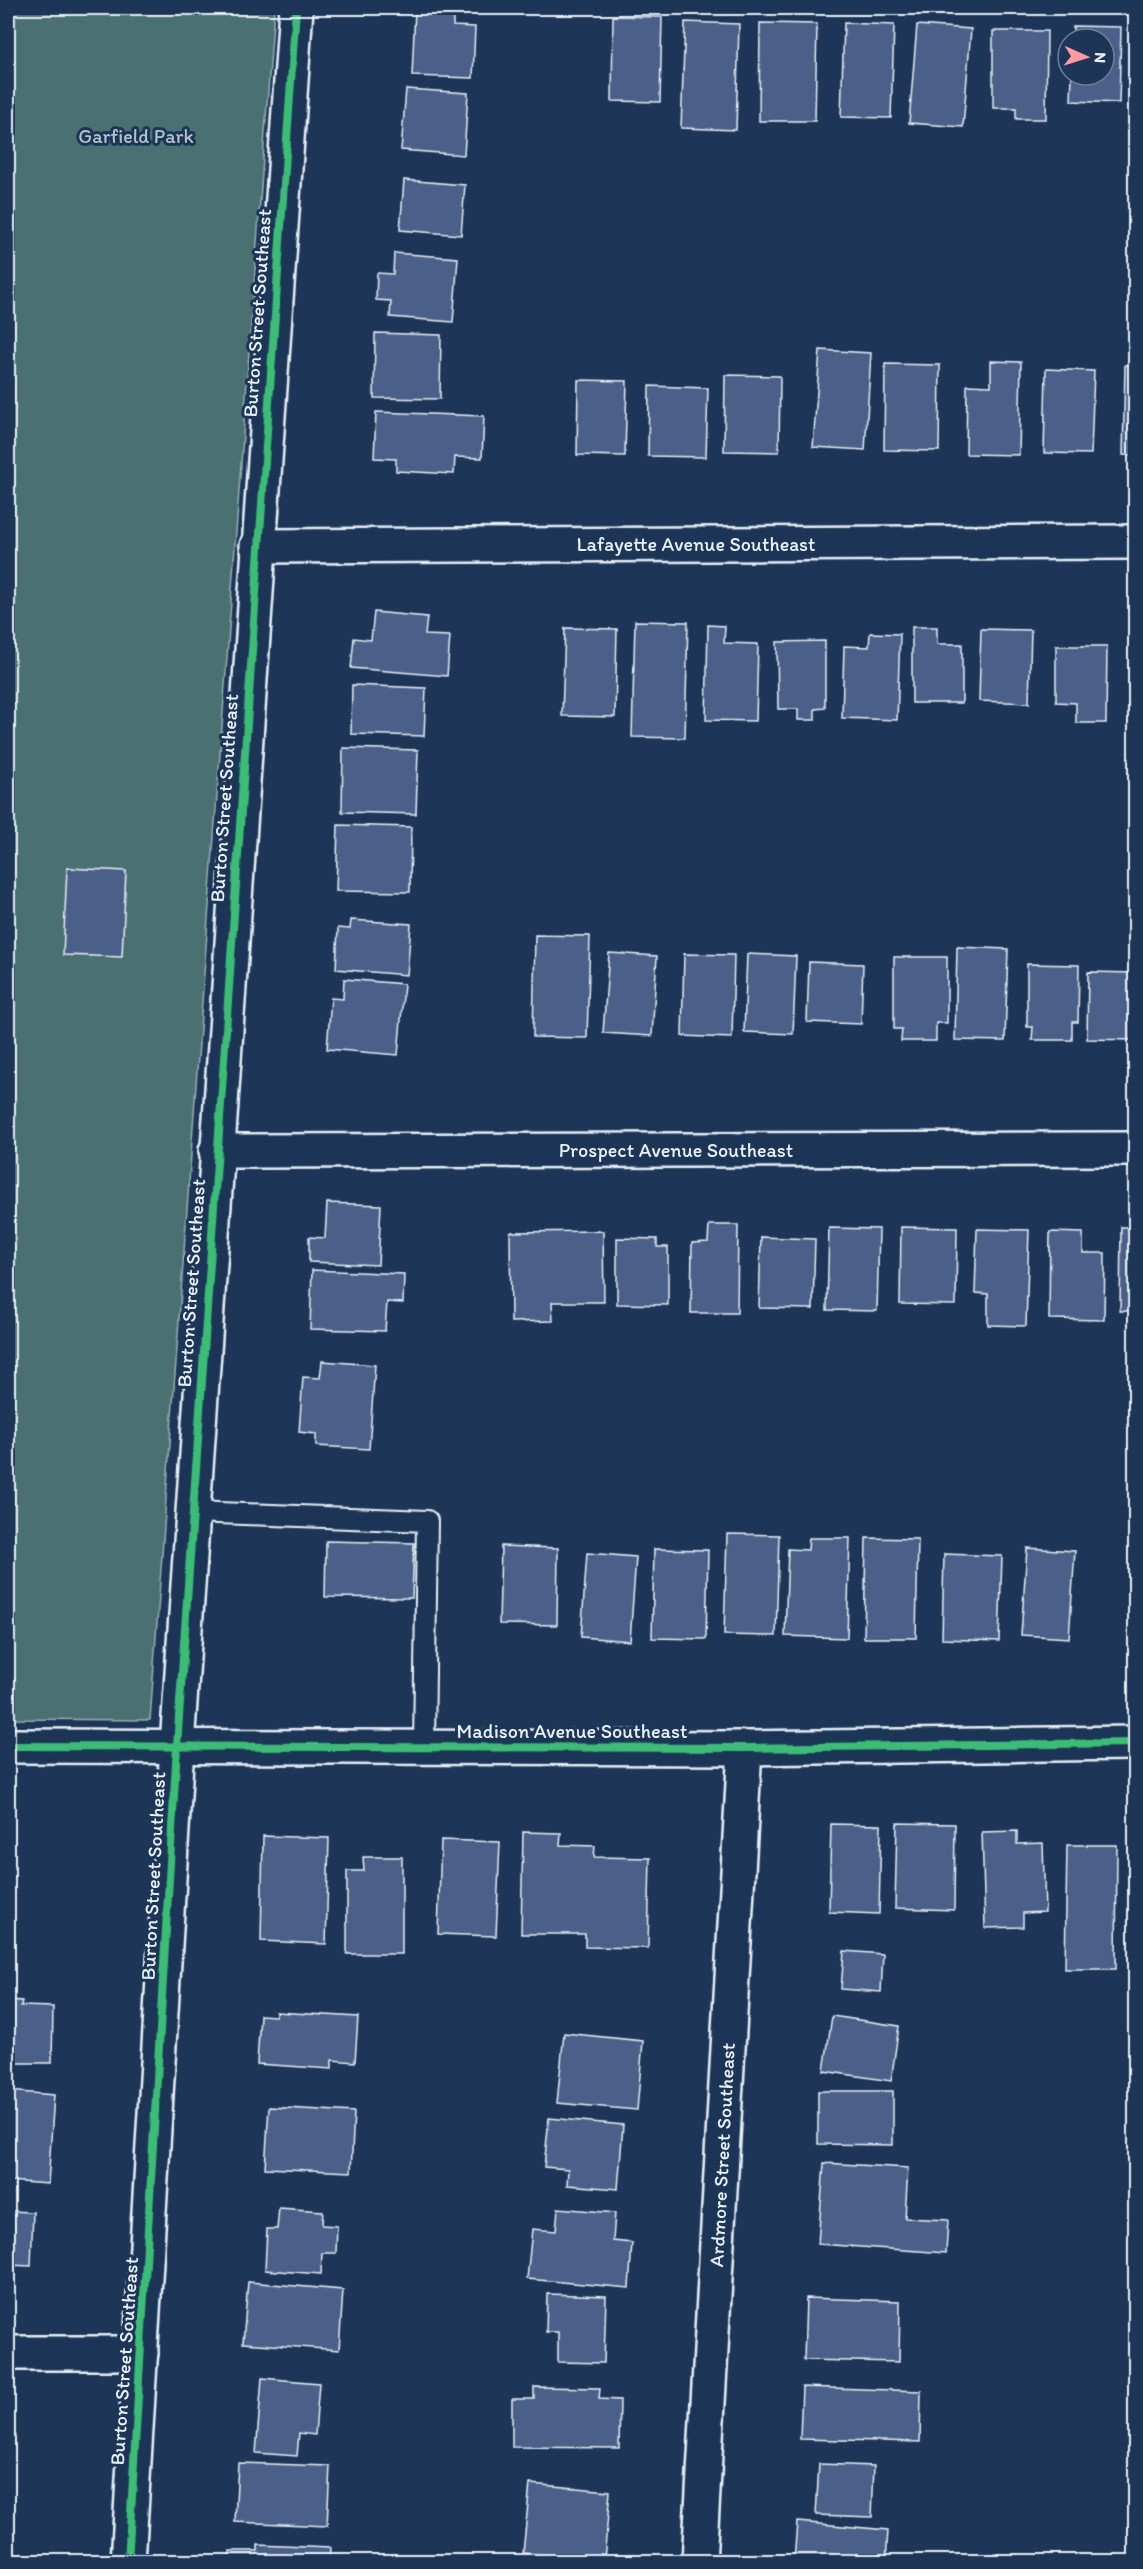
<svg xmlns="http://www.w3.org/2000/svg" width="1143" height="2569" viewBox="0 0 1143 2569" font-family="Itim,sans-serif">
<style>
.green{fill:#4b7072;stroke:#9ab0b5;stroke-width:1.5}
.building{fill:#4c6188;stroke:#e8f1f8;stroke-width:1.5}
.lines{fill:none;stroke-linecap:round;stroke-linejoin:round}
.lane-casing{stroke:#e8f1f8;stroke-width:24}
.street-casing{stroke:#e8f1f8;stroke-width:38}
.secondary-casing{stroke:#e8f1f8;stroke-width:38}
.lane{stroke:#1d3557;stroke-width:20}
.street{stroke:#1d3557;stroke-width:33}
.secondary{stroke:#1d3557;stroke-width:33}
.cycleway-casing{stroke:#1d3557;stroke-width:11}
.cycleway{stroke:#3abd76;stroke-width:8}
.labels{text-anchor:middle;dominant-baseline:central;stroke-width:6;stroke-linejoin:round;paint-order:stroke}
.park-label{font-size:20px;fill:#b1c4c9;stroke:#1d3557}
.street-label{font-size:20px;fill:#e8f1f8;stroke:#1d3557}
</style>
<rect width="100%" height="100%" fill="#1d3557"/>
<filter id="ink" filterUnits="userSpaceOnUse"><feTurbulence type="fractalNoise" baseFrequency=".0167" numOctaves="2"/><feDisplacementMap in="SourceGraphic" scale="12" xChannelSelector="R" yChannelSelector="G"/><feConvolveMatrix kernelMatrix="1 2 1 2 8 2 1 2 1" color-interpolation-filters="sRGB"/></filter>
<g filter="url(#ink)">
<polygon class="green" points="8,8 274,8 150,1720 8,1719"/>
<g class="building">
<polygon points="415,9 453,11 453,26 475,27 473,78 412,76"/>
<polygon points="613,16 662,17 660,102 612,101"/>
<polygon points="685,22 739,24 736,130 681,128"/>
<polygon points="760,23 817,24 815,121 759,121"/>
<polygon points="844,23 894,25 891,118 841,117"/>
<polygon points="917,25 971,29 963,127 909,123"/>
<polygon points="1073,26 1121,27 1119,103 1071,101 1072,75 1104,75 1104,39 1073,39"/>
<polygon points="993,31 1047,31 1046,119 1016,119 1016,108 993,108"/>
<polygon points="406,89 468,93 464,155 401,150"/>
<polygon points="404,180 465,185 461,235 400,230"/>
<polygon points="394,253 458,258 453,322 390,317 391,301 376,300 377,273 393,274"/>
<polygon points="375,333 441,335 440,399 374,398"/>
<polygon points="820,350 871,353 865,450 813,447"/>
<polygon points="991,361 1021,362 1019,455 966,454 967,385 991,386"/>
<polygon points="885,364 940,365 939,451 884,450"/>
<polygon points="1125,365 1136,365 1136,456 1123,455"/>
<polygon points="1046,369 1094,371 1091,454 1044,453"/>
<polygon points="725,375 780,376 779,452 724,451"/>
<polygon points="578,380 627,381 625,456 577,455"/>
<polygon points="649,386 708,388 706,457 648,456"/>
<polygon points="376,412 484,416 482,458 455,457 454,474 396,471 396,459 374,458"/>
<polygon points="374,612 427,617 425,635 450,636 447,676 351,668 354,638 371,640"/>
<polygon points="635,621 688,622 685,738 632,737"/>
<polygon points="708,625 725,626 724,643 758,644 756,721 706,720"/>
<polygon points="912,627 937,627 937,644 962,644 962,703 912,703"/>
<polygon points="565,628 617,629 615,717 562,716"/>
<polygon points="981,629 1031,630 1029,703 979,701"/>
<polygon points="870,633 900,634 897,720 842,718 844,646 869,647"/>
<polygon points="1135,639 1136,639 1136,702 1131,703 1131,646 1135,646"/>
<polygon points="825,641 825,708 815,709 815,720 798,720 798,709 778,709 777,642"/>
<polygon points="1056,646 1107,646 1106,723 1076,723 1076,703 1056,702"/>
<polygon points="352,685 426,688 424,736 351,734"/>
<polygon points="343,748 418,750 416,814 342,812"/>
<polygon points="338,825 411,827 410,892 336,891"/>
<polygon points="67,868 126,871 122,957 63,955"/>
<polygon points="351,920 411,924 407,975 336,969 338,928 350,929"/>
<polygon points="535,935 590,936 587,1038 533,1037"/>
<polygon points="957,947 1008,949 1005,1041 955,1040"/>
<polygon points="609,953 657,956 652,1036 603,1033"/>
<polygon points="684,954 734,955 732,1038 682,1036"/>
<polygon points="747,954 796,956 793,1034 744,1032"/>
<polygon points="894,957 947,957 947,1023 936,1023 936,1041 901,1041 902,1029 894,1029"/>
<polygon points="809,962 863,964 861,1024 807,1022"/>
<polygon points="1027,964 1079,965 1078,1022 1072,1022 1072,1040 1032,1040 1033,1027 1027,1027"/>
<polygon points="1088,972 1136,973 1134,1040 1087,1039"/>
<polygon points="344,979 404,984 398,1055 327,1049 331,998 343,999"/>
<polygon points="327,1203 381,1205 378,1265 309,1262 309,1237 325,1238"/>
<polygon points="709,1225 738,1225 737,1313 691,1313 692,1243 708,1242"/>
<polygon points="901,1227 957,1228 956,1305 900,1304"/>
<polygon points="1121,1227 1136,1227 1136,1311 1120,1311"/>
<polygon points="829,1228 879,1229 877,1311 827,1310"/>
<polygon points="977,1229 1029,1230 1026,1326 988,1325 988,1294 975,1293"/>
<polygon points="603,1231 604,1302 552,1302 553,1321 511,1322 510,1232"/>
<polygon points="1050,1232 1083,1233 1083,1253 1105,1253 1104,1320 1049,1319"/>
<polygon points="761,1237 815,1239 813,1309 759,1308"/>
<polygon points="617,1238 657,1239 657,1247 668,1247 668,1305 617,1304"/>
<polygon points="312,1270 404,1274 403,1303 387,1302 385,1331 310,1329"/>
<polygon points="322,1361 375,1365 369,1449 316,1446 316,1434 299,1432 303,1377 320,1378"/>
<polygon points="727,1534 779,1535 776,1636 724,1635"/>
<polygon points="809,1538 850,1538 847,1638 785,1636 788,1549 808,1550"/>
<polygon points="866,1538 918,1539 916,1638 864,1638"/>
<polygon points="326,1541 414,1543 412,1598 325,1597"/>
<polygon points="501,1546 558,1548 557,1625 499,1624"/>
<polygon points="1027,1548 1075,1551 1069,1638 1021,1635"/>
<polygon points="654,1549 708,1550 706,1639 652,1638"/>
<polygon points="587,1553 636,1557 630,1641 581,1637"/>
<polygon points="944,1554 1002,1556 999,1641 942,1639"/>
<polygon points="897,1823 955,1824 954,1910 895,1908"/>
<polygon points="831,1824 881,1825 879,1914 829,1912"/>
<polygon points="1017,1831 1017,1844 1043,1843 1045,1912 1023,1913 1023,1927 985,1928 982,1832"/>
<polygon points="523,1832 561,1833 560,1845 595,1846 594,1857 650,1858 648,1948 585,1947 585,1934 521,1934"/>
<polygon points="263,1836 329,1838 326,1944 261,1941"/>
<polygon points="441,1840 500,1842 496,1936 438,1934"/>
<polygon points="1067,1845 1117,1845 1116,1969 1065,1969"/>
<polygon points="363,1857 402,1857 402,1954 347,1954 347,1871 364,1871"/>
<polygon points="844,1951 883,1954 881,1992 841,1989"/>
<polygon points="8,2000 22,2001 21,2006 53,2007 52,2063 8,2063"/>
<polygon points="276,2012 358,2017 355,2062 332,2060 332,2069 257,2064 260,2015 276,2016"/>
<polygon points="832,2016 899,2026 891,2081 824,2071"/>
<polygon points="564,2033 643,2041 637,2110 557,2103"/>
<polygon points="8,2091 54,2095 48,2184 8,2181"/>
<polygon points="818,2091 893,2091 893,2145 818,2144"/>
<polygon points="269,2107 354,2112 351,2172 265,2168"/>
<polygon points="549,2118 623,2125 618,2189 567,2185 568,2169 544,2167"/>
<polygon points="824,2163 908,2168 905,2218 948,2220 946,2253 818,2244"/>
<polygon points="279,2208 323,2211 322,2225 337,2226 336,2253 322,2253 321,2274 265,2270 267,2229 277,2229"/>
<polygon points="558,2208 615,2213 613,2241 632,2243 629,2288 527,2279 532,2229 556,2231"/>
<polygon points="8,2211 33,2212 31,2266 8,2265"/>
<polygon points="248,2282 343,2290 339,2350 243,2343"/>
<polygon points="547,2294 606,2296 604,2363 558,2362 558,2332 546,2332"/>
<polygon points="806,2298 900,2301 899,2362 804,2360"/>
<polygon points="262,2378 319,2383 315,2435 299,2433 297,2456 256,2453"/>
<polygon points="534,2387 600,2388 599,2399 620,2400 619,2448 512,2447 512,2399 534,2399"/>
<polygon points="802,2387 921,2391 920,2442 800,2439"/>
<polygon points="238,2463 330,2466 327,2526 235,2522"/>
<polygon points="819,2464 874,2466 872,2517 816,2515"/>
<polygon points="530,2484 610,2491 604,2560 523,2553"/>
<polygon points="797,2522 888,2530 886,2562 794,2562"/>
<polygon points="258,2545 330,2548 329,2562 229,2562 230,2551 258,2551"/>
</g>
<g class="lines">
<defs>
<polyline id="lane" points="192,1512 427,1521 424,1747"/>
<g id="street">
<polyline points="257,546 1136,542"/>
<polyline points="216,1151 1136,1149"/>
<polyline points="8,2353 141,2353"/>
<polyline points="699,2562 745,1748"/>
</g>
<g id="secondary">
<polyline points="8,1746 745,1748 1136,1743"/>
<polyline points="128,2562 177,1746 296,8"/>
</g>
</defs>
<use href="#lane" class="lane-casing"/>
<use href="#street" class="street-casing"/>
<use href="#secondary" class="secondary-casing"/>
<use href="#lane" class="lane"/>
<use href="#street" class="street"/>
<use href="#secondary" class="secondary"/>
<defs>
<g id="cycleway">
<polyline points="8,1746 745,1748 1136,1743"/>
<polyline points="128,2562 177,1746 296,8"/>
</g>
</defs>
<use href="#cycleway" class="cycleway-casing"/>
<use href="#cycleway" class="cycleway"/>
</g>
</g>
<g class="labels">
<g class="park-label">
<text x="136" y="136">Garfield Park</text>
</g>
<g class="street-label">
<text transform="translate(257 313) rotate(-86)">Burton Street Southeast</text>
<text x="696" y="544">Lafayette Avenue Southeast</text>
<text transform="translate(224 798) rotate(-86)">Burton Street Southeast</text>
<text x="676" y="1150">Prospect Avenue Southeast</text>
<text transform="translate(191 1283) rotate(-86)">Burton Street Southeast</text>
<text x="572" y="1731">Madison Avenue Southeast</text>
<text transform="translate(153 1876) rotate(-87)">Burton Street Southeast</text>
<text transform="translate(722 2155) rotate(-87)">Ardmore Street Southeast</text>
<text transform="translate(124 2361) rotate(-86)">Burton Street Southeast</text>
</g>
</g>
<rect width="1143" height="2569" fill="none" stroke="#1d3557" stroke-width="30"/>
<rect x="15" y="15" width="1113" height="2539" fill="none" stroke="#e8f1f8" stroke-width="2" filter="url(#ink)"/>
<g transform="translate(1086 57) rotate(93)"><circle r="28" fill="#1d3557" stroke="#6e8097" stroke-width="1.5"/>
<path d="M0-4.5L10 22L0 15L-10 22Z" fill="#ff9aa2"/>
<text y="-9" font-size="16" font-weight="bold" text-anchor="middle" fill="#e8f1f8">N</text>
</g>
</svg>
